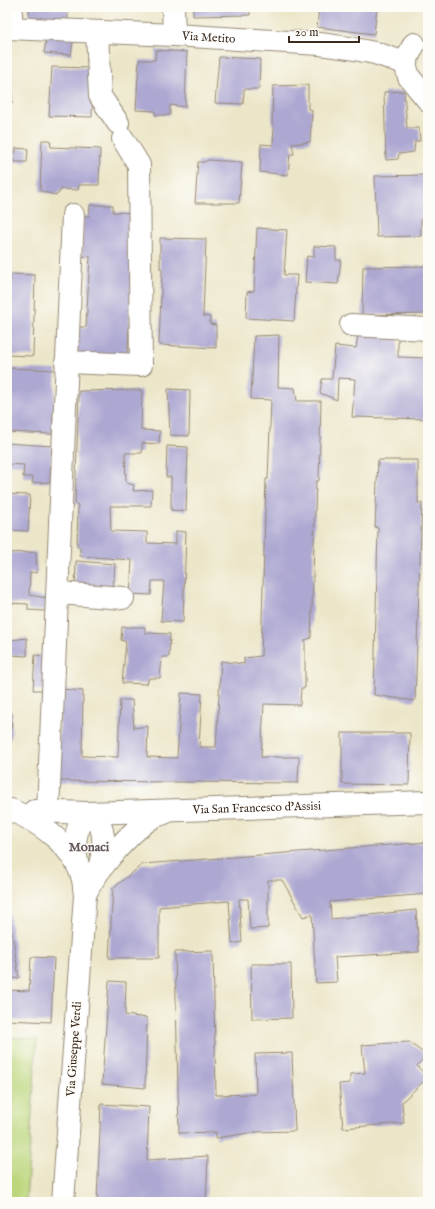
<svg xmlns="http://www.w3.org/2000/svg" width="435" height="1209" viewBox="0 0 435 1209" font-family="'IM FELL English',serif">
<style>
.green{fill:#bcd67b;stroke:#7c804c}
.building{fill:#ada8d2}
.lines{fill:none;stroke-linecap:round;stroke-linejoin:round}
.minor-casing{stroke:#948874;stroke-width:24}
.minor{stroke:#fff;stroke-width:22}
.labels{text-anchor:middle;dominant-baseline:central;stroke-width:3;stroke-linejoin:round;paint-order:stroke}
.street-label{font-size:12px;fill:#3b2a1e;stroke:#fdfcf7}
.neighbourhood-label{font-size:13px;font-weight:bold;fill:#63565d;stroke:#fdfcf7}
</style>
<rect width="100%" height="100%" fill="#fdfcf7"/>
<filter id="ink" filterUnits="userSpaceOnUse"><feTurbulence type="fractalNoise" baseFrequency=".025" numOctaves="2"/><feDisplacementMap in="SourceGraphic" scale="8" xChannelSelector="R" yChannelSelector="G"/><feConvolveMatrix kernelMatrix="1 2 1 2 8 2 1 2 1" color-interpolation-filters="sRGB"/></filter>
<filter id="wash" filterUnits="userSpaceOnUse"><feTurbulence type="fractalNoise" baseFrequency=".012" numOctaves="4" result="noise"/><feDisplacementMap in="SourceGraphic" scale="16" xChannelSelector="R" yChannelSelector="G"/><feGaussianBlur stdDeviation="0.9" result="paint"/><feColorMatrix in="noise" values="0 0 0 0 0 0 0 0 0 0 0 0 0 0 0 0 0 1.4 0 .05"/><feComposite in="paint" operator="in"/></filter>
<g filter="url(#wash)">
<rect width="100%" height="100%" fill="#ece6c9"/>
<polygon class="green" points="7,1037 37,1039 26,1202 7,1202"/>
<g id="blocks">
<g class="building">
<polygon points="29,7 68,7 68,22 29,19"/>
<polygon points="193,7 250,7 250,15 193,16"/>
<polygon points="319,7 377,7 374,34 317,27"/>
<polygon points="47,33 74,36 71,55 44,53"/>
<polygon points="156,50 187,52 185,107 170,105 170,115 155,115 155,111 136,110 139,60 155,60"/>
<polygon points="219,57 260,59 259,89 244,89 243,104 215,103"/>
<polygon points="52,67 94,68 92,117 49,116"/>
<polygon points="7,70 12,70 12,104 9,104 8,110 7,110"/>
<polygon points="308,85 308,109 312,110 310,142 292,144 294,154 290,154 288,175 260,172 261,144 273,145 274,126 272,125 273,86"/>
<polygon points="404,91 407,128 419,128 420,141 415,141 414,152 399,154 398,159 386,160 384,92"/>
<polygon points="42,140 50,140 51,147 100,149 99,185 79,185 78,190 61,189 59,193 56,195 40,191"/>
<polygon points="16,148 28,149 27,162 15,162"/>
<polygon points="207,160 242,162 239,203 195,203 198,162 205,162"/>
<polygon points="428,175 428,192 425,191 426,219 421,219 421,236 377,237 375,176"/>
<polygon points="90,205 113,205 113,212 136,213 127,362 77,358 76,327 86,327 90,256 82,257 83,216 89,216"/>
<polygon points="257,228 287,230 284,275 297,275 294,321 246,318 247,292 254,291"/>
<polygon points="160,238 206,239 203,316 210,317 210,324 216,325 216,348 159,345 162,269 160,269"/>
<polygon points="314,246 336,247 336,260 341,260 338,284 305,282 307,256 314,257"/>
<polygon points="428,266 428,314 362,315 363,267"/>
<polygon points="11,274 35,275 33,356 7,355 7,307"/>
<polygon points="358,334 398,336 398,357 428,358 427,419 352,417 355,379 338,378 337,400 320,393 322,379 332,379 335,346 356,348"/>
<polygon points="279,335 278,387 295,388 297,401 321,401 319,481 316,481 311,638 305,640 305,688 301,688 300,705 264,704 261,757 299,757 298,783 57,781 61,689 83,691 82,756 118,757 120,700 132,700 134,728 148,726 147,757 177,758 181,693 202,694 199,747 216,747 221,661 244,664 244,658 261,656 266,479 268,479 271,400 251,399 254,336"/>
<polygon points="7,368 56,370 52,434 7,432"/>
<polygon points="168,389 190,390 189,436 170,435"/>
<polygon points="142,390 141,430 160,431 159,444 142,443 142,453 125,453 126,483 134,485 133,491 152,490 151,506 110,506 111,531 147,532 147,543 176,544 176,531 186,532 183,622 161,621 164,581 152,581 151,595 130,594 132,560 80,556 80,547 77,547 78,505 75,504 79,391"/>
<polygon points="7,443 52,446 50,482 32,483 33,477 23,477 24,465 7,464"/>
<polygon points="167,446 188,447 186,511 171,510 171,477 166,477"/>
<polygon points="378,460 418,460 418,503 422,503 415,701 374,695 378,528 375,527"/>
<polygon points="7,494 30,495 28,531 7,530"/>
<polygon points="36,552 37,573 30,572 29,595 47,598 45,611 28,610 28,604 7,603 7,553"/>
<polygon points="76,561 115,564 113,594 75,591"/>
<polygon points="122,627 145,627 145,633 170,634 169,657 162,657 160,678 149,678 147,684 122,683 126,642 121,640"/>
<polygon points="27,638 27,656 10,655 11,640"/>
<polygon points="35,655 51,656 50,690 33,690"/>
<polygon points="7,713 12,713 11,739 7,740"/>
<polygon points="342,733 410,733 409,785 342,784"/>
<polygon points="428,842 428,894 330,902 331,919 416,910 419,952 335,957 337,982 316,983 312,914 303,917 282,880 268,880 268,928 250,929 248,899 239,899 242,942 232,944 229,901 159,907 159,958 109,958 113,888 143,864"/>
<polygon points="7,900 19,978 7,979"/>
<polygon points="213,951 216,1095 256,1094 255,1054 292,1053 295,1131 256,1132 216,1138 216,1132 179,1133 175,952"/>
<polygon points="31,957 54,958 51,1022 7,1020 8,990 29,991"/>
<polygon points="251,964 291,964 292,1018 252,1019"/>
<polygon points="109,981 126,982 125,1015 147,1018 145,1088 102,1084"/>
<polygon points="409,1042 426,1055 417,1066 428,1077 402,1102 404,1123 343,1128 339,1084 350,1083 350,1074 365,1073 362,1045"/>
<polygon points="101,1104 149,1107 147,1160 208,1156 206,1202 97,1202"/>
</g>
</g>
</g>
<g filter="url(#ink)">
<use href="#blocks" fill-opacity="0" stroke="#948874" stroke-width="1"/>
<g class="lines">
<defs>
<g id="minor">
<polyline points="11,7 11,28"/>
<polyline points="173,7 174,35"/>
<path id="s1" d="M7 28 174 35 320 44 349 48 375 53 405 63"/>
<polyline points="97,32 100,96 118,123"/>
<polyline points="414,44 405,63 409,77 428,100"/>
<polyline points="351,325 428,329"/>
<polyline points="66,362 141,365 139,165 123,139"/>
<polyline points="58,593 123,598"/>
<path d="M11 810C40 822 75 847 83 880 84 884 84 890 85 895L63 1202"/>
<path id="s2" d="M34 811 87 813 428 802"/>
<polyline points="48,811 73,215"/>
<path d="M87 813C89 814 93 816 95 818 108 831 103 856 98 871"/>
<path d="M78 866C73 846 74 829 87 813"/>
<path d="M85 895C95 871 132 829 155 816 158 815 163 814 166 812"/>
</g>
</defs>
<use href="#minor" class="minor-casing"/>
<use href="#minor" class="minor"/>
</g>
</g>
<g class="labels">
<g class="street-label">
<text stroke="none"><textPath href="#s1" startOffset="202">Via Metito</textPath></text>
<text stroke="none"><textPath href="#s2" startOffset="223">Via San Francesco d'Assisi</textPath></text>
<text transform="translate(74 1049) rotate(-86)">Via Giuseppe Verdi</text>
</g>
<g class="neighbourhood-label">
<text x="89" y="847">Monaci</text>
</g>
</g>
<rect width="435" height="1209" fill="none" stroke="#fdfcf7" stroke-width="24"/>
<path d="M289 36v6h70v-6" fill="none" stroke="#3b2a1e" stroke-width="2"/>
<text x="295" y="36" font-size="12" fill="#3b2a1e" stroke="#fdfcf7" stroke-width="3" paint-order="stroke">20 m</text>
</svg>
